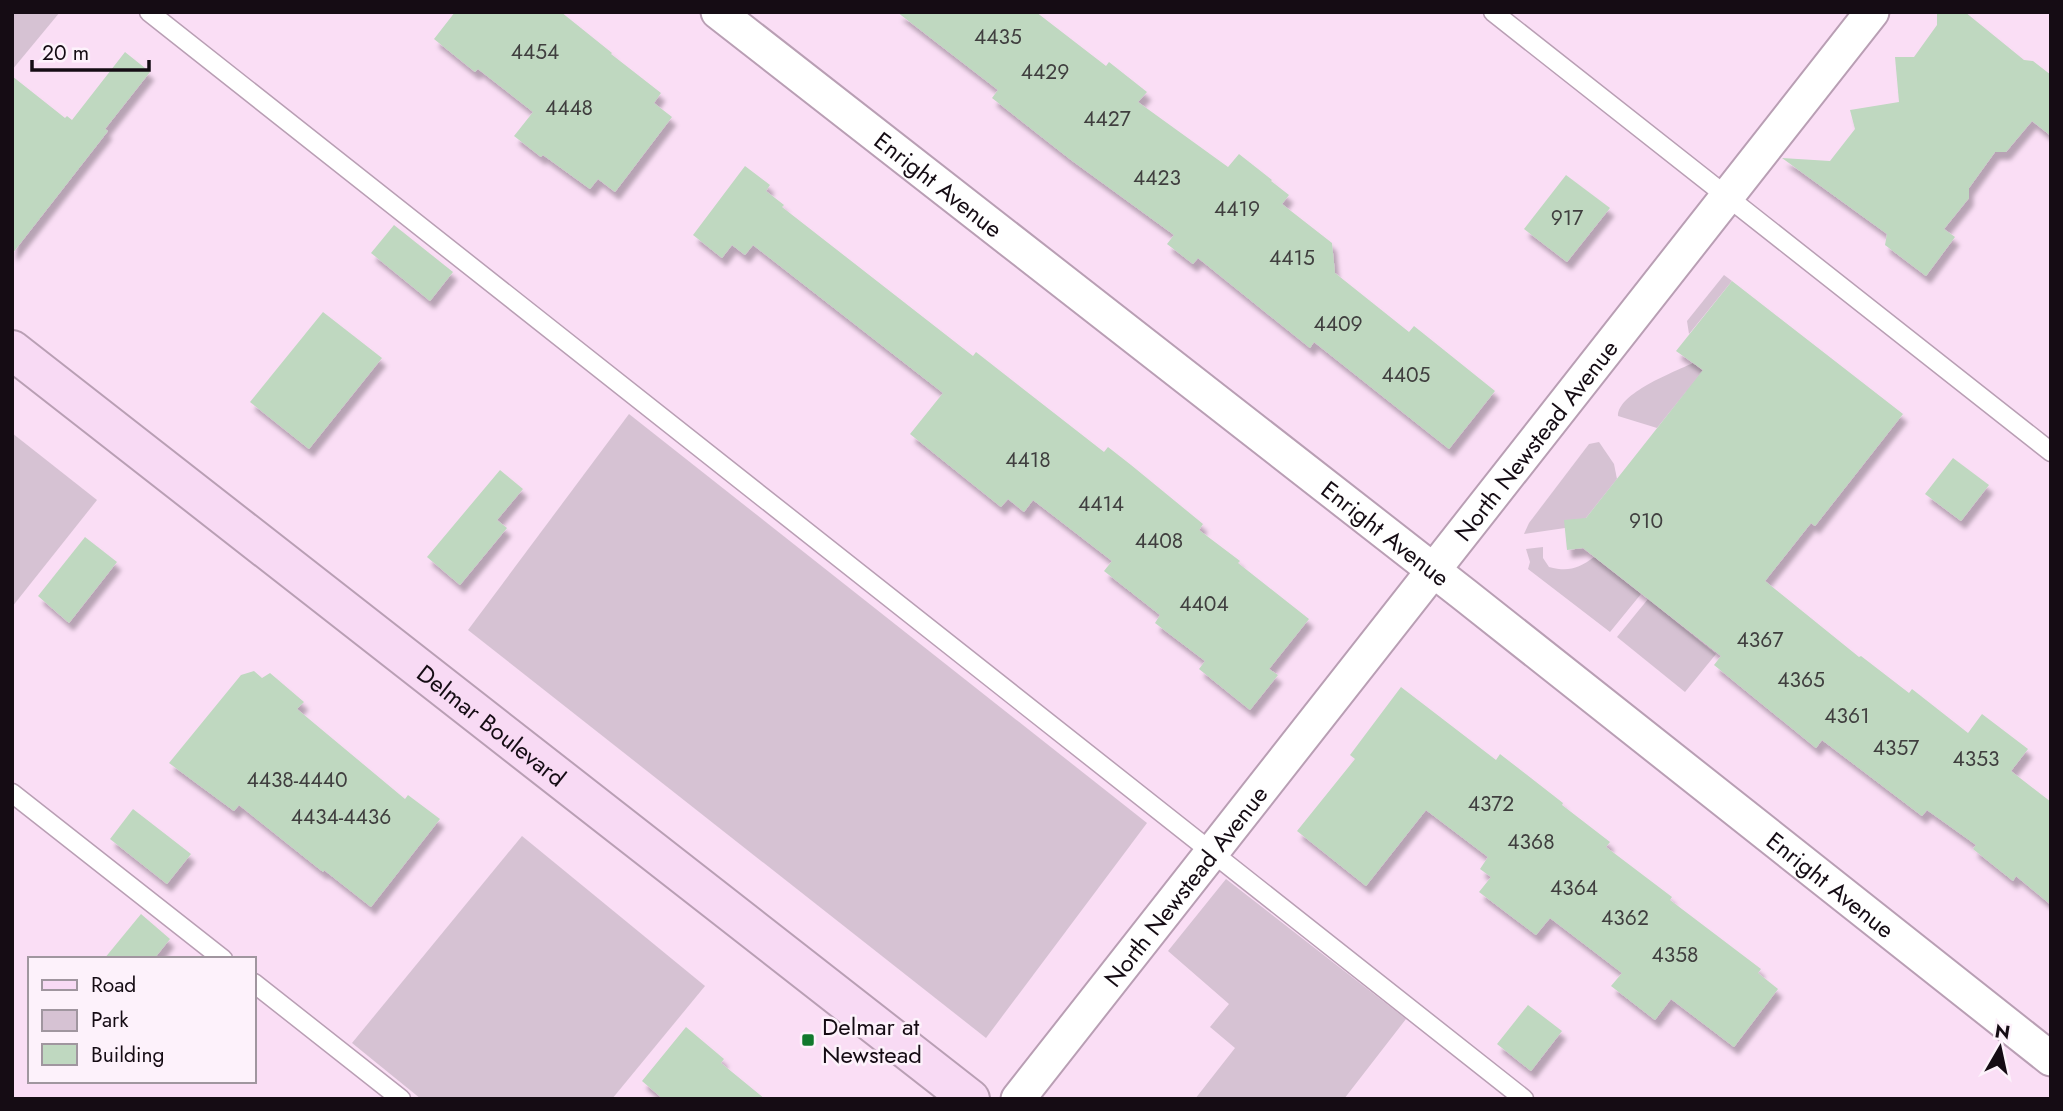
<svg xmlns="http://www.w3.org/2000/svg" width="2063" height="1111" viewBox="0 0 2063 1111" font-family="Jost,sans-serif">
<style>
.green{fill:#d6c2d3}
.building{fill:#bfd8c0;filter:url(#shadow)}
.lines{fill:none;stroke-linecap:round;stroke-linejoin:round}
.lane-casing{stroke:#b99fb4;stroke-width:21}
.street-casing{stroke:#b99fb4;stroke-width:37}
.secondary-casing{stroke:#b99fb4;stroke-width:42}
.lane{stroke:#fff;stroke-width:18}
.street{stroke:#fff;stroke-width:33}
.secondary{stroke:#f8daf4;stroke-width:38}
.poi-dot{fill:#11792d;stroke:#fdf2fb;stroke-width:2.5}
.labels{text-anchor:middle;dominant-baseline:central;stroke-width:5;stroke-linejoin:round;paint-order:stroke}
.number-label{font-size:21px;fill:#403f3f}
.street-label{font-size:24px;fill:#150c14;stroke:#fdf2fb}
.poi-label{font-size:24px;fill:#150c14;stroke:#fdf2fb;text-anchor:start}
</style>
<defs>
<filter id="shadow"><feDropShadow dx="4.5" dy="8" stdDeviation="2" flood-color="#0004"/></filter>
</defs>
<rect width="100%" height="100%" fill="#fadef5"/>
<g class="green">
<polygon points="12,12 60,12 12,70"/>
<polygon points="1724,275 1732,281 1689,334 1687,321"/>
<path d="M1693 363 1713 379 1686 392 1657 428 1618 416C1618 393 1674 372 1693 363Z"/>
<polygon points="629,414 1147,823 986,1038 468,630"/>
<polygon points="12,433 97,500 12,607"/>
<polygon points="1599,442 1614,464 1617,479 1586,518 1565,528 1524,534 1529,523 1589,444"/>
<path d="M1543 547V558L1549 567C1568 572 1578 569 1594 557L1641 594 1610 632 1528 569 1530 562 1526 549Z"/>
<polygon points="1648,599 1716,654 1685,692 1617,637"/>
<polygon points="522,836 705,986 612,1099 421,1099 352,1043"/>
<polygon points="1226,879 1406,1019 1344,1099 1195,1099 1235,1048 1210,1027 1229,1004 1168,951"/>
</g>
<g class="building">
<polygon points="455,12 561,12 612,53 611,54 661,93 654,103 672,117 615,192 598,179 590,189 543,155 541,157 514,136 533,112 478,69 475,72 434,39"/>
<polygon points="897,12 1036,12 1106,66 1109,62 1147,92 1138,102 1228,167 1239,154 1272,180 1271,181 1289,195 1282,204 1332,243 1335,273 1409,332 1414,326 1495,391 1449,449 1314,342 1310,348 1198,258 1193,264 1167,244 1174,235 1071,160 992,98 998,90"/>
<polygon points="1937,12 1965,12 2024,60 2033,61 2051,75 2051,136 2032,121 2006,152 1995,152 1969,188 1969,198 1944,229 1955,237 1926,276 1885,245 1887,234 1782,158 1830,161 1855,129 1850,110 1899,102 1895,57 1914,57 1937,25"/>
<polygon points="125,52 150,72 105,129 108,131 12,254 12,76 65,118 67,116 72,120"/>
<polygon points="745,166 770,185 766,191 784,205 782,207 973,356 976,352 1104,452 1108,447 1131,465 1203,524 1199,530 1240,561 1238,563 1309,619 1269,669 1278,675 1250,710 1199,669 1205,661 1155,623 1160,615 1104,571 1112,561 1033,500 1024,512 1008,499 1001,507 910,434 943,393 753,245 745,255 732,245 722,258 693,235"/>
<polygon points="1566,175 1610,208 1567,262 1524,229"/>
<polygon points="394,225 453,272 430,301 371,253"/>
<polygon points="1732,281 1903,414 1815,526 1811,523 1765,581 1859,657 1861,656 1909,693 1912,689 1968,733 1982,714 2028,749 2011,771 2051,802 2051,905 2016,876 2013,881 1973,849 1976,845 1927,810 1922,816 1822,740 1816,748 1714,665 1721,656 1583,548 1567,550 1564,520 1586,518 1703,370 1676,351"/>
<polygon points="323,312 382,358 309,449 250,402"/>
<polygon points="1953,458 1989,485 1961,521 1925,494"/>
<polygon points="500,470 523,489 497,520 507,528 460,585 427,557"/>
<polygon points="85,537 117,562 69,623 38,596"/>
<polygon points="254,671 262,678 270,673 304,702 297,709 405,799 408,795 440,819 371,907 324,870 323,872 239,805 234,811 169,763 241,675"/>
<polygon points="1401,687 1496,760 1500,754 1563,803 1562,805 1610,842 1606,847 1672,897 1670,900 1761,969 1758,973 1778,989 1734,1047 1671,999 1655,1020 1611,986 1622,973 1550,918 1536,935 1479,892 1491,877 1480,869 1488,857 1426,810 1366,886 1297,831 1355,759 1350,755"/>
<polygon points="133,809 191,854 167,884 110,839"/>
<polygon points="141,914 170,939 154,959 104,959"/>
<polygon points="1528,1005 1562,1031 1531,1071 1497,1044"/>
<polygon points="686,1027 724,1059 721,1063 765,1099 663,1099 642,1081"/>
</g>
<g class="lines">
<defs>
<g id="lane">
<polyline points="149,12 1524,1099"/>
<polyline points="1493,12 2051,452"/>
<polyline points="12,793 223,959"/>
<polyline points="254,983 401,1099"/>
</g>
<g id="street">
<path id="s1" d="M718 12 1465 595 2051 1059"/>
<path id="s2" d="M1018 1099 1872 12"/>
</g>
<g id="secondary">
<path id="s3" d="M12 350 970 1099"/>
</g>
</defs>
<use href="#lane" class="lane-casing"/>
<use href="#street" class="street-casing"/>
<use href="#secondary" class="secondary-casing"/>
<use href="#lane" class="lane"/>
<use href="#street" class="street"/>
<use href="#secondary" class="secondary"/>
</g>
<rect class="poi-dot" x="801" y="1033" width="14" height="14" rx="3.5"/>
<g class="labels">
<g class="number-label">
<text x="998" y="37">4435</text>
<text x="535" y="52">4454</text>
<text x="1045" y="72">4429</text>
<text x="569" y="108">4448</text>
<text x="1107" y="119">4427</text>
<text x="1157" y="178">4423</text>
<text x="1237" y="209">4419</text>
<text x="1567" y="218">917</text>
<text x="1292" y="258">4415</text>
<text x="1338" y="324">4409</text>
<text x="1406" y="375">4405</text>
<text x="1028" y="460">4418</text>
<text x="1101" y="504">4414</text>
<text x="1646" y="521">910</text>
<text x="1159" y="541">4408</text>
<text x="1204" y="604">4404</text>
<text x="1760" y="640">4367</text>
<text x="1801" y="680">4365</text>
<text x="1847" y="716">4361</text>
<text x="1896" y="748">4357</text>
<text x="1976" y="759">4353</text>
<text x="297" y="780">4438-4440</text>
<text x="1491" y="804">4372</text>
<text x="341" y="817">4434-4436</text>
<text x="1531" y="842">4368</text>
<text x="1574" y="888">4364</text>
<text x="1625" y="918">4362</text>
<text x="1675" y="955">4358</text>
</g>
<g class="street-label">
<text stroke="none"><textPath href="#s1" startOffset="280">Enright Avenue</textPath></text>
<text stroke="none"><textPath href="#s2" startOffset="838">North Newstead Avenue</textPath></text>
<text stroke="none"><textPath href="#s1" startOffset="847">Enright Avenue</textPath></text>
<text stroke="none"><textPath href="#s3" startOffset="609">Delmar Boulevard</textPath></text>
<text stroke="none"><textPath href="#s2" startOffset="271">North Newstead Avenue</textPath></text>
<text stroke="none"><textPath href="#s1" startOffset="1414">Enright Avenue</textPath></text>
</g>
<g class="poi-label">
<text x="822" y="1026">Delmar at<tspan x="822" dy="28">Newstead</tspan></text>
</g>
</g>
<rect width="2063" height="1111" fill="none" stroke="#150c14" stroke-width="28"/>
<rect x="28" y="957" width="228" height="126" fill="#fdf2fb" stroke="#a0969f" stroke-width="2"/>
<rect x="42" y="980" width="35" height="10" fill="#f8daf4" stroke="#a0969f" stroke-width="2"/>
<text x="91" y="992" font-size="21" fill="#150c14">Road</text>
<rect x="42" y="1010" width="35" height="21" fill="#d6c2d3" stroke="#a0969f" stroke-width="2"/>
<text x="91" y="1027" font-size="21" fill="#150c14">Park</text>
<rect x="42" y="1044" width="35" height="21" fill="#bfd8c0" stroke="#a0969f" stroke-width="2"/>
<text x="91" y="1062" font-size="21" fill="#150c14">Building</text>
<g transform="translate(2000 1048) rotate(9)" stroke="#fdf2fb" stroke-width="5" paint-order="stroke">
<path d="M0-5L12 26L0 18L-12 26Z" fill="#150c14"/>
<text y="-10" font-size="19" font-weight="bold" text-anchor="middle" fill="#150c14">N</text>
</g>
<path d="M32 60v10h117v-10" fill="none" stroke="#150c14" stroke-width="3.5"/>
<text x="42" y="60" font-size="21" fill="#150c14" stroke="#fdf2fb" stroke-width="5" paint-order="stroke">20 m</text>
</svg>
